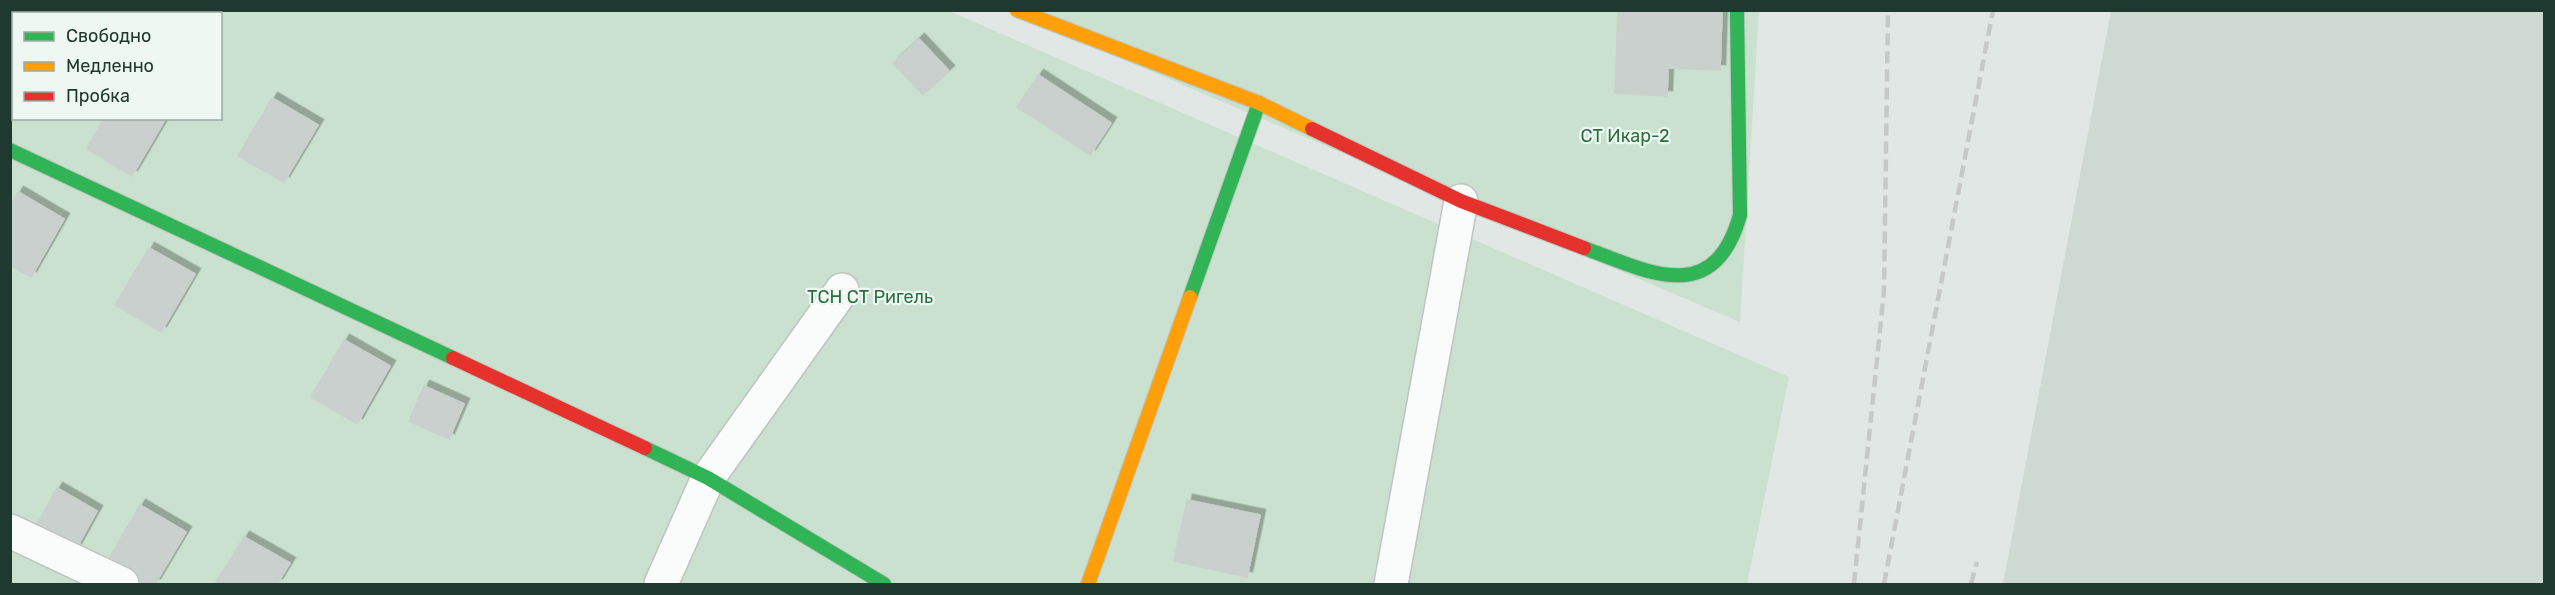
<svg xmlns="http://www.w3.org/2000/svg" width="2555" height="595" viewBox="0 0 2555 595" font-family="Rubik,sans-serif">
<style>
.built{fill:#ced9d3}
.green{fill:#cae1cf;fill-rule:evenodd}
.building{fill:#cad0cd;stroke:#cad0cd;stroke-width:1.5;filter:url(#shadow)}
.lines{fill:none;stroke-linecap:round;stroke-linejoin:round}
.street-casing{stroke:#bec4c1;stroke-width:36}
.fast-casing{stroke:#bec5c1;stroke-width:16}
.slow-casing{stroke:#bec5c1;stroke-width:16}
.jam-casing{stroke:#bec5c1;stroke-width:16}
.street{stroke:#fafbfb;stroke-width:33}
.fast{stroke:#30b455;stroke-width:14}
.slow{stroke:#ff9f0a;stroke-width:14}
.jam{stroke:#e5322d;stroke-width:14}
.rail{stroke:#c6c9c8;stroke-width:4.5;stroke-dasharray:12 6;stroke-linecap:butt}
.labels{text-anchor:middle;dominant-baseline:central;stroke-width:4.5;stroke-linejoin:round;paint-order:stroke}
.park-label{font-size:18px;fill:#2a703e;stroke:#eef7f2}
</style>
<defs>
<filter id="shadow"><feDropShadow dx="5.5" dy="-5.5" stdDeviation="0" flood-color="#0004"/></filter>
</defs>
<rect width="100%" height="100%" fill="#e1e7e4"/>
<polygon class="built" points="2111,11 2544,11 2544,584 2003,584"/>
<g class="green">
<path d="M10 11H949L1789 377 1747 584H11ZM14 14H220V118H14Z"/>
<polygon points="1009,11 1759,11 1740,322"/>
</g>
<g class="building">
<polygon points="1618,10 1722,10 1720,70 1668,68 1667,96 1615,93"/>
<polygon points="919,39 949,71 923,95 893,63"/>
<polygon points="1038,75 1111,123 1090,155 1017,107"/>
<polygon points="272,98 318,125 284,182 238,156"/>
<polygon points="104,118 166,118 132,176 87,149"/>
<polygon points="18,192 64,219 31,277 10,265 10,206"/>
<polygon points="149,248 195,274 161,332 115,305"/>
<polygon points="344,340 390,366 357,424 311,397"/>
<polygon points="424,386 464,404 449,439 409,421"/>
<polygon points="57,488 97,511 76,549 36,526"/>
<polygon points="1187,500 1260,515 1247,577 1174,561"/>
<polygon points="140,505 186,532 155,584 145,584 107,562"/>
<polygon points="244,537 290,563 277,584 215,584"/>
</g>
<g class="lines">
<defs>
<g id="street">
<polyline points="10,531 122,584"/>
<polyline points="661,584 708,478 842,290"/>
<polyline points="1391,584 1461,201"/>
</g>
<g id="fast">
<polyline points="10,150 453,358"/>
<path d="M1584 248C1649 272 1714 308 1740 215L1737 10"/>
<polyline points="1190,297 1259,103"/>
<polyline points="645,448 708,478 884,584"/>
</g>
<g id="slow">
<polyline points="1017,10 1259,103 1312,129"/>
<polyline points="1088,584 1190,297"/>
</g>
<g id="jam">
<polyline points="1312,129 1461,201 1584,248"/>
<polyline points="453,358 645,448"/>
</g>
</defs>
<use href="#street" class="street-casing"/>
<use href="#fast" class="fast-casing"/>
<use href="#slow" class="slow-casing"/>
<use href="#jam" class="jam-casing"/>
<use href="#street" class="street"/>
<use href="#fast" class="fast"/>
<use href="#slow" class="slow"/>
<use href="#jam" class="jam"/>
<g class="rail">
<polyline points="1854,584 1884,291 1888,10"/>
<polyline points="1884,584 1993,10"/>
<polyline points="1971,584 1977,562"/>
</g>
</g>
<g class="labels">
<g class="park-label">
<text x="1625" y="136">СТ Икар-2</text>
<text x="870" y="297">ТСН СТ Ригель</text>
</g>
</g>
<rect width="2555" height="595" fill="none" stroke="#203930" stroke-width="24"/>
<rect x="12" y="12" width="210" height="108" fill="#eef7f2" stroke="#9caba4" stroke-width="1.5"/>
<rect x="24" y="32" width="30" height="9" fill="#30b455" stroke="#9caba4" stroke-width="1.5"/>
<text x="66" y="42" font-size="18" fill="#203930">Свободно</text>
<rect x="24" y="62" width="30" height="9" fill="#ff9f0a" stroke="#9caba4" stroke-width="1.5"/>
<text x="66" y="72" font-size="18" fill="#203930">Медленно</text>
<rect x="24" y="92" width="30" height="9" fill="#e5322d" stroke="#9caba4" stroke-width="1.5"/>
<text x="66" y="102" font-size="18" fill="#203930">Пробка</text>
</svg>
